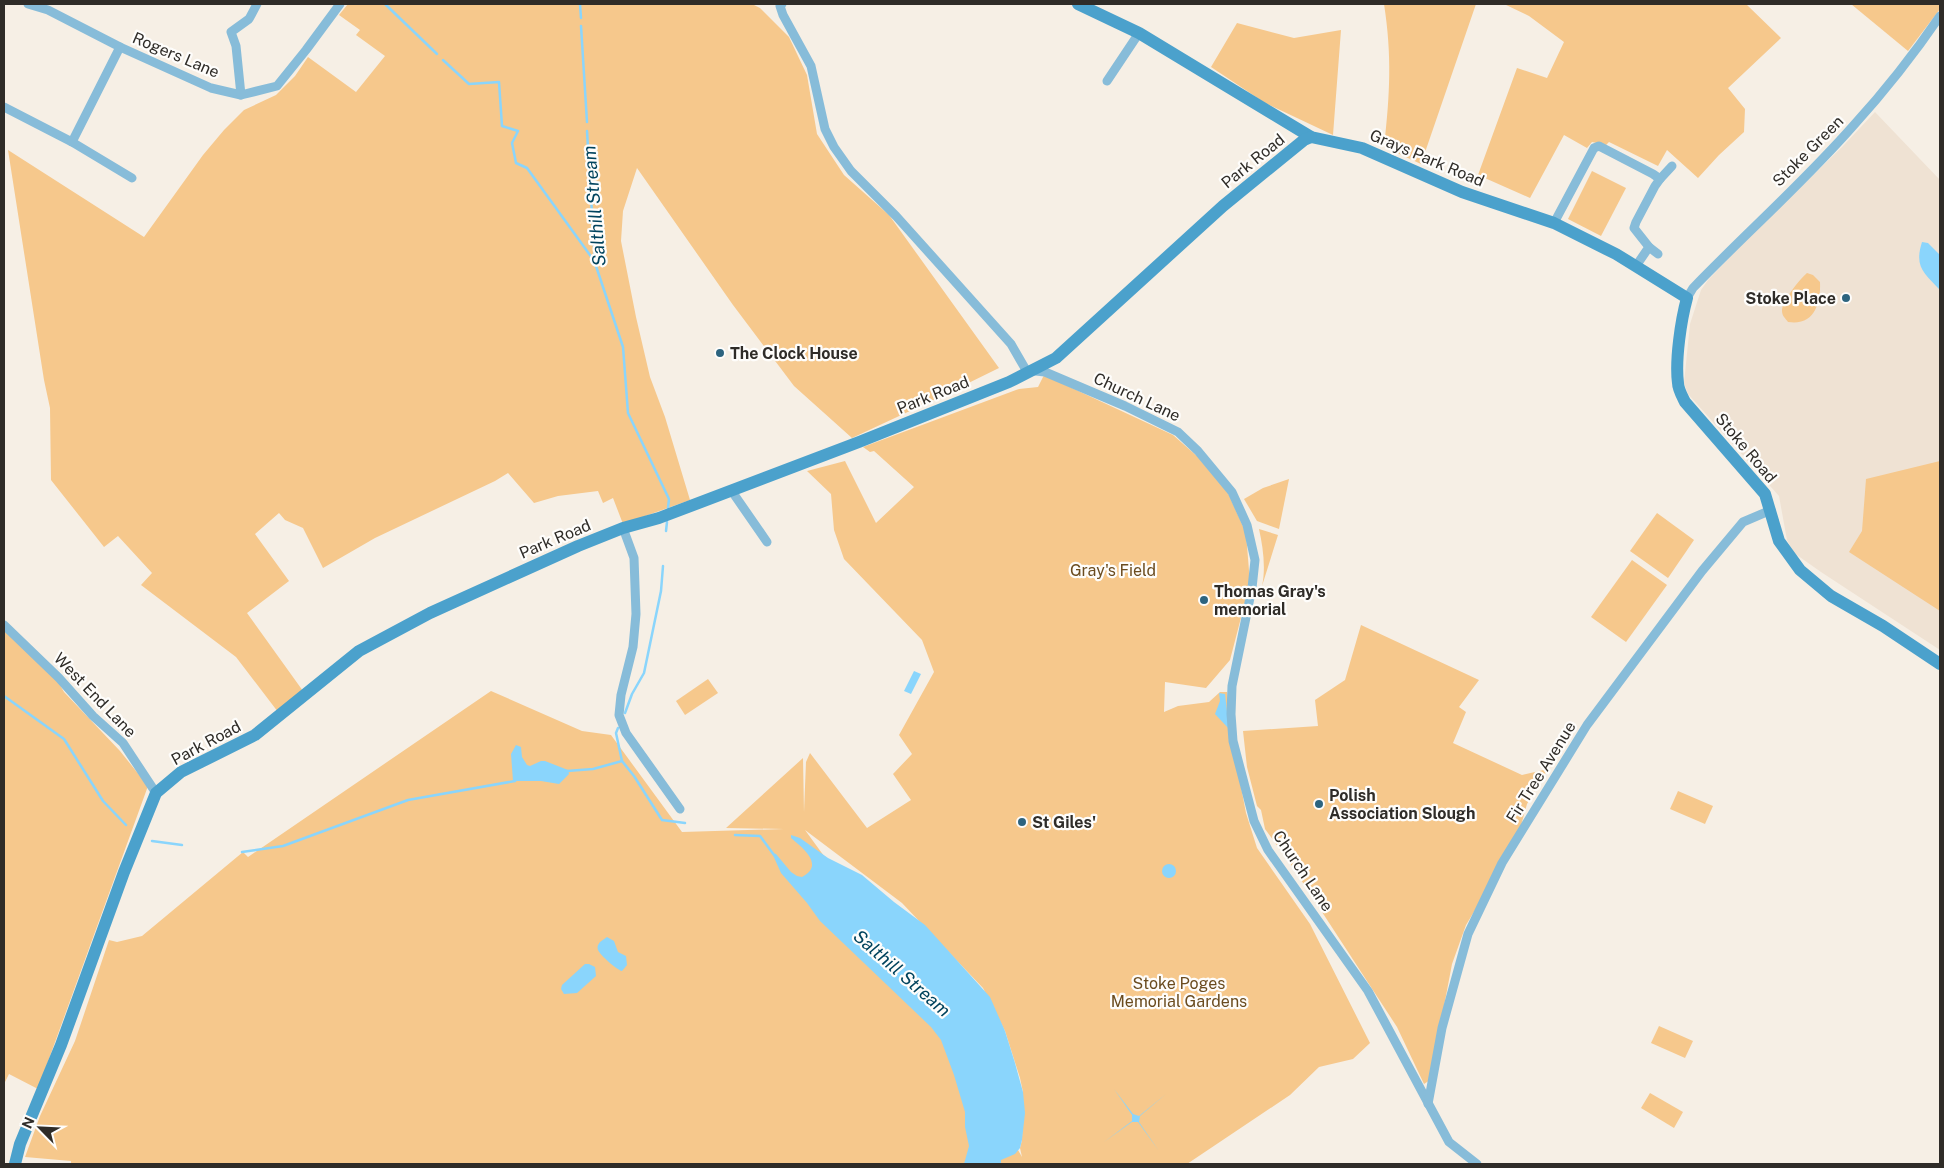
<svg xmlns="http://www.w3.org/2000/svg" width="1944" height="1168" viewBox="0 0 1944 1168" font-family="'Public Sans',sans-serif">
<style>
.built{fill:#efe2d3}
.green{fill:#f6c88c;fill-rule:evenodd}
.water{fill:#8ad5fc}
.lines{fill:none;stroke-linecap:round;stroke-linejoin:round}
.stream{stroke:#8ad5fc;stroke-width:2.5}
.minor{stroke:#87bcd9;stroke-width:9}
.secondary{stroke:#4ba1cc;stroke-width:12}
.poi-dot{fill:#2d647f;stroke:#fefdfb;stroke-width:2}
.labels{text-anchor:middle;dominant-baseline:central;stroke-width:4.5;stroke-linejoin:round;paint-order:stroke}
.street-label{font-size:16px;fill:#2f2c28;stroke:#fefdfb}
.poi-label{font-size:16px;font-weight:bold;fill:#2f2c28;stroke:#fefdfb;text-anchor:start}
.park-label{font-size:16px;fill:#6b4c1f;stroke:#fefdfb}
.water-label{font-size:18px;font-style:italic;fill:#00435d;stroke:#fefdfb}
</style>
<rect width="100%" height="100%" fill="#f6efe5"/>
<polygon class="built" points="1875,112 1940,180 1940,650 1821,572 1794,553 1787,540 1779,496 1688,394 1684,383 1690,324 1701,290 1708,280 1749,237 1842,147"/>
<g class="green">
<polygon points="348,4 752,4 760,8 789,37 807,75 817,134 844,175 889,215 999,368 940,397 852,438 794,386 733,305 637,168 623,211 621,241 636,317 650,377 665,417 690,500 623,524 613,498 603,503 598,491 558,496 534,503 508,473 495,481 375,538 323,568 303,528 285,520 279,513 255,534 289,581 247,613 303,691 278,712 236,657 141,585 152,573 118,536 104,547 51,480 50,408 44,380 8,150 144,237 203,155 224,130 244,110 276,95 295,76 308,57 356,92 385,56 356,35 360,30 339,15"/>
<path d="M1384 4H1476L1421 164 1384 147C1390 95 1392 55 1384 4Z"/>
<polygon points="1504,4 1746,4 1781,38 1728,88 1745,109 1744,132 1719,155 1698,178 1667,150 1658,166 1609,142 1606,145 1592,142 1587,148 1564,135 1530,198 1478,175 1517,68 1547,78 1564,42 1529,16"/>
<polygon points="1851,4 1940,4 1940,9 1908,51"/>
<polygon points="1237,23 1294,38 1341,30 1333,135 1265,103 1211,67"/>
<polygon points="1592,171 1626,188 1601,236 1568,219"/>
<path d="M1807 273 1813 275 1820 282C1821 304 1814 326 1788 322 1786 319 1782 316 1782 311 1782 301 1799 280 1807 273Z"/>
<path d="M1044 375 1173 435 1198 457 1228 493 1246 533 1250 583 1230 660 1206 688 1165 682 1164 712 1178 706 1209 702 1220 692H1227L1230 730 1246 813 1257 848 1310 924 1370 1043 1353 1059 1319 1067 1290 1095 1187 1164H71V1161L25 1157 40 1116 75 1041 109 940 117 942 142 936 243 852 248 857 491 691 582 731 611 735 682 832 784 829 726 828 803 758 804 812 806 762 810 753 867 828 911 800 893 774 912 754 899 735 934 672 922 640 844 559 834 530 831 494 807 471 845 461 876 523 914 487 874 451 870 452 863 447 1019 389 1038 387ZM805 830 902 903 983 988 1005 1031 1020 1078 1023 1092 1022 1140 1020 1148 1022 1157 946 1023Z"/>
<polygon points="1940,461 1940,611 1849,552 1862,531 1866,479"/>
<polygon points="1289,479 1279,529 1257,521 1244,499 1263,488"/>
<polygon points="1657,513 1694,540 1668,578 1630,551"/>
<path d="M1259 529 1278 535 1262 586C1266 568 1263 547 1259 529Z"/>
<polygon points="1632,560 1667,585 1626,642 1591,617"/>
<polygon points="1361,625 1479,680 1459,707 1466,712 1453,743 1522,775 1548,769 1527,804 1517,840 1466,925 1452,964 1430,1080 1424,1084 1397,1027 1292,866 1265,829 1261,810 1257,806 1247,767 1243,731 1318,726 1315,700 1345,680"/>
<polygon points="4,629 56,678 64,692 120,751 148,786 38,1089 9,1074 4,1084"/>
<polygon points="708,679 718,693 685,715 676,701"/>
<polygon points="1678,791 1713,806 1705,824 1670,809"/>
<polygon points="1659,1026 1693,1041 1685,1058 1651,1043"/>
<polygon points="1650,1093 1683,1112 1674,1128 1641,1108"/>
</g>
<g class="water">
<path d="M1922 242 1928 243 1940 255V290C1924 273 1914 267 1922 242Z"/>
<polygon points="914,671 921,674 911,694 904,691"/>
<polygon points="1219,693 1225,694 1229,729 1215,714 1220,701"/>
<polygon points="516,745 521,747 522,757 527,765 530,766 541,761 545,761 568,770 569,774 559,784 541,781 513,781 511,754"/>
<path d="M791 835 800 838 828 858 862 875 894 902 925 925 990 997 1005 1031 1015 1063 1023 1092 1025 1113 1022 1140 1020 1148 1015 1154 1001 1160V1164H964L969 1146 965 1127V1112L954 1075 941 1040 931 1027 820 921 807 903 781 873 772 853 776 854 791 872 797 876 802 877C825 865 803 848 791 838Z"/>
<circle cx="1169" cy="871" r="7"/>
<path d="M607 937 614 941 618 952 626 956 627 965 622 971C617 970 600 955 598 950 597 946 598 945 600 942Z"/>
<polygon points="585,964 589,964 595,967 596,976 577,993 564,994 561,989 562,985"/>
<polygon points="1114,1089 1133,1114 1139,1116 1166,1094 1140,1116 1139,1122 1159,1151 1138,1122 1132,1122 1104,1142 1132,1121 1132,1115"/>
</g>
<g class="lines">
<g class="stream">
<polyline points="385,4 437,54"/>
<polyline points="580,4 581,18"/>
<polyline points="581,26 587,122"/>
<polyline points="443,60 469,84 499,82 502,126 518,131 512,143 516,163 527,168 595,262"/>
<polyline points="587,131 595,263 623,347 628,413 669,499 668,508"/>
<polyline points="666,531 667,522"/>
<polyline points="4,696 64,739 103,801 126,825"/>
<polyline points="625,713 632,694 644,673 661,591 663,566"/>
<polyline points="618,728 616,733 622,761 634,776 662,820 685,823"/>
<polyline points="567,771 593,769 622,761"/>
<polyline points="735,835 760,836 774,855"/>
<polyline points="152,841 182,845"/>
<polyline points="242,852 283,846 408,800 515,781"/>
</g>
<g class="minor">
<polyline points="28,4 48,10 120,47 211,88 241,95 277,86 306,50 340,4"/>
<polyline points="782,4 780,6 783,15 811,66 825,129 834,147 851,171 896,216 1011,344 1026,370 1045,372 1125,406 1178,432 1198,451 1232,492 1247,525 1255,560 1252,588 1232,686 1231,714 1233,741 1254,821 1268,850 1368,991 1449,1142 1477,1164"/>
<polyline points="1107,81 1139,33"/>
<polyline points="241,95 236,46 231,32 249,19 257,4"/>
<polyline points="4,107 72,142 132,178"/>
<polyline points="72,142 120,47"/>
<polyline points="1660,179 1672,166"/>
<polyline points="1554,223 1594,148 1599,146 1653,174 1660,179 1655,186 1636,222 1634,228 1649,247 1636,266"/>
<polyline points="1649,247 1658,254"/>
<path d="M1687 298 1693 288C1745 234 1803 183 1853 126 1884 92 1914 54 1940 16"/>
<polyline points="731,490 767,542"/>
<polyline points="623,528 634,558 636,614 633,647 621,695 619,715 626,733 680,809"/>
<polyline points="4,625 59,678 93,716 123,743 156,793"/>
<polyline points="1428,1104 1442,1028 1468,934 1502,863 1587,725 1702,571 1743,522 1771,510"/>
</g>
<g class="secondary">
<path d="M1078 4 1139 33 1311 137 1362 148 1462 192 1554 223 1616 254 1687 298C1681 320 1675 360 1678 383 1678 389 1682 396 1685 402L1765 494 1779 541 1800 570 1831 596 1883 626 1940 664"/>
<polyline points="15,1164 20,1144 61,1045 124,872 156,793 181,772 255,735 359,651 430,613 578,546 623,528 659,518 859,442 1009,382 1056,358 1223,206 1304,140 1311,137"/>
</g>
</g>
<g class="poi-dot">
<circle cx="1846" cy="298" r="5"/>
<circle cx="720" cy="353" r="5"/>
<circle cx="1204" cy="600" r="5"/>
<circle cx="1319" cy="804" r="5"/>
<circle cx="1022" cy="822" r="5"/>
</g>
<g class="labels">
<g class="street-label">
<text transform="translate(176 55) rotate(23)">Rogers Lane</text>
<text transform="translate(1808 151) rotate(-45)">Stoke Green</text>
<text transform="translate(1427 158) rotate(23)">Grays Park Road</text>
<text transform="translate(1253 161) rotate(-39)">Park Road</text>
<text transform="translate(933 395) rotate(-22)">Park Road</text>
<text transform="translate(1137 397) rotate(25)">Church Lane</text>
<text transform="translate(1746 448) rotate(50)">Stoke Road</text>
<text transform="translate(555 539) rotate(-23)">Park Road</text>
<text transform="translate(95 695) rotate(46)">West End Lane</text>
<text transform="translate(206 743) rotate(-28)">Park Road</text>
<text transform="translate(1541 772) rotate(-58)">Fir Tree Avenue</text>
<text transform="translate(1303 871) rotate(56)">Church Lane</text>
</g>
<g class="poi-label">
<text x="1836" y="298" text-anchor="end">Stoke Place</text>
<text x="730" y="353">The Clock House</text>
<text x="1214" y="591">Thomas Gray's<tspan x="1214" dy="18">memorial</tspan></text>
<text x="1329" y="795">Polish<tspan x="1329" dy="18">Association Slough</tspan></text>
<text x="1032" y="822">St Giles'</text>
</g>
<g class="park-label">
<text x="1113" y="570">Gray's Field</text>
<text x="1179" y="983">Stoke Poges<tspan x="1179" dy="18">Memorial Gardens</tspan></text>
</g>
<g class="water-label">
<text transform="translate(594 206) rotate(-95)">Salthill Stream</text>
<text transform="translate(902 973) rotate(41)">Salthill Stream</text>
</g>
</g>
<rect width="1944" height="1168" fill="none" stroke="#2f2c28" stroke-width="10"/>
<g transform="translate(40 1128) rotate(294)" stroke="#fefdfb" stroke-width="4" paint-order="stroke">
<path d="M0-4L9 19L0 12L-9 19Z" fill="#2f2c28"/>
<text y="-8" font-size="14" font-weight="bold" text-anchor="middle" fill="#2f2c28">N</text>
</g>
</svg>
